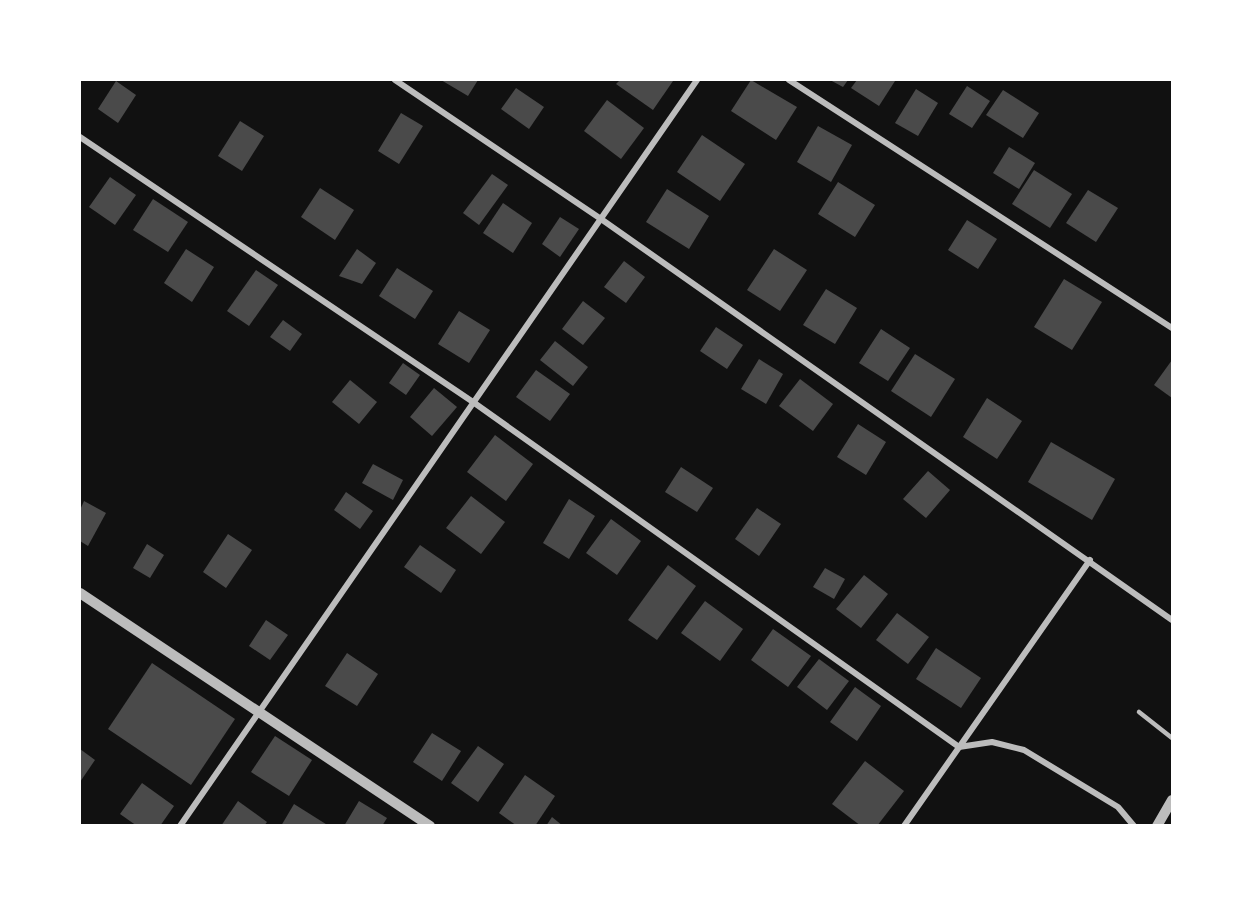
<svg xmlns="http://www.w3.org/2000/svg" width="1252" height="905" viewBox="0 0 1252 905" font-family="Helvetica,sans-serif">
<style>
.building{fill:#4a4a4a}
.lines{fill:none;stroke-linecap:round;stroke-linejoin:round}
.service{stroke:#bcbcbc;stroke-width:4.5}
.minor{stroke:#bcbcbc;stroke-width:6}
.tertiary{stroke:#bcbcbc;stroke-width:10}
</style>
<rect width="100%" height="100%" fill="#111"/>
<g class="building">
<polygon points="441,80 478,80 468,96"/>
<polygon points="620,80 671,80 673,81 653,110 616,84"/>
<polygon points="751,80 797,107 776,140 731,111"/>
<polygon points="830,80 848,80 843,87"/>
<polygon points="857,80 893,80 895,81 879,106 851,88"/>
<polygon points="116,81 136,95 118,123 98,109"/>
<polygon points="967,86 990,101 972,128 949,114"/>
<polygon points="516,88 544,107 529,129 501,109"/>
<polygon points="916,89 938,103 918,136 895,123"/>
<polygon points="1003,90 1039,113 1023,138 986,115"/>
<polygon points="607,100 644,128 621,159 584,131"/>
<polygon points="401,113 423,126 399,164 378,151"/>
<polygon points="240,121 264,136 242,171 218,156"/>
<polygon points="818,126 852,145 831,182 797,162"/>
<polygon points="702,135 745,164 720,201 677,172"/>
<polygon points="1009,147 1035,163 1019,189 993,173"/>
<polygon points="1034,170 1072,194 1050,228 1012,204"/>
<polygon points="492,174 508,185 479,225 463,213"/>
<polygon points="110,177 136,195 115,225 89,207"/>
<polygon points="838,182 875,205 855,237 818,214"/>
<polygon points="320,188 354,210 335,240 301,217"/>
<polygon points="667,189 709,216 689,249 646,222"/>
<polygon points="1088,190 1118,208 1096,242 1066,223"/>
<polygon points="153,199 188,222 168,252 133,230"/>
<polygon points="503,203 532,223 513,253 483,233"/>
<polygon points="560,217 579,229 560,257 542,244"/>
<polygon points="967,220 997,239 978,269 948,250"/>
<polygon points="186,249 214,267 192,302 164,283"/>
<polygon points="357,249 376,263 362,284 339,276"/>
<polygon points="774,249 807,270 780,311 747,290"/>
<polygon points="624,261 645,277 626,303 604,287"/>
<polygon points="397,268 433,291 415,319 379,296"/>
<polygon points="256,270 278,285 249,326 227,311"/>
<polygon points="1064,279 1102,302 1072,350 1034,327"/>
<polygon points="826,289 857,308 835,344 803,325"/>
<polygon points="583,301 605,318 583,345 562,329"/>
<polygon points="459,311 490,330 469,363 438,344"/>
<polygon points="283,320 302,334 290,351 270,337"/>
<polygon points="716,327 743,345 727,369 700,351"/>
<polygon points="881,329 910,348 888,381 859,363"/>
<polygon points="555,341 588,367 573,386 540,360"/>
<polygon points="915,354 955,379 931,417 891,391"/>
<polygon points="759,359 783,374 766,404 741,389"/>
<polygon points="1172,360 1172,398 1154,385"/>
<polygon points="403,363 420,375 406,395 389,383"/>
<polygon points="536,370 570,394 550,421 516,397"/>
<polygon points="800,379 833,404 813,431 779,406"/>
<polygon points="350,380 377,402 359,424 332,402"/>
<polygon points="434,388 457,407 432,436 410,417"/>
<polygon points="987,398 1022,421 997,459 963,437"/>
<polygon points="858,424 886,442 866,475 837,457"/>
<polygon points="495,435 533,464 506,501 467,472"/>
<polygon points="1051,442 1115,479 1092,520 1028,482"/>
<polygon points="373,464 403,480 393,500 362,483"/>
<polygon points="681,467 713,488 697,512 665,492"/>
<polygon points="928,471 950,490 926,518 903,499"/>
<polygon points="346,492 373,511 360,529 334,510"/>
<polygon points="471,496 505,522 481,554 446,528"/>
<polygon points="569,499 595,516 569,559 543,543"/>
<polygon points="84,501 106,513 88,546 80,541 80,510"/>
<polygon points="757,508 781,524 759,556 735,539"/>
<polygon points="611,519 641,541 617,575 586,553"/>
<polygon points="228,534 252,550 226,588 203,572"/>
<polygon points="147,544 164,555 150,578 133,568"/>
<polygon points="420,545 456,570 441,593 404,567"/>
<polygon points="668,565 696,586 657,640 628,620"/>
<polygon points="825,568 845,579 834,599 813,587"/>
<polygon points="864,575 888,594 861,628 836,609"/>
<polygon points="705,601 743,629 720,661 681,633"/>
<polygon points="897,613 929,637 908,664 876,640"/>
<polygon points="266,620 288,635 270,660 249,646"/>
<polygon points="773,629 811,656 788,687 751,660"/>
<polygon points="936,648 981,678 961,708 916,679"/>
<polygon points="347,653 378,674 357,706 325,686"/>
<polygon points="819,659 849,681 827,710 797,687"/>
<polygon points="152,663 235,719 191,785 108,729"/>
<polygon points="855,687 881,706 857,741 830,722"/>
<polygon points="432,733 461,751 442,781 413,762"/>
<polygon points="275,736 312,760 289,796 251,772"/>
<polygon points="478,746 504,764 478,802 451,783"/>
<polygon points="80,749 95,760 80,782"/>
<polygon points="865,761 904,791 877,826 861,826 832,804"/>
<polygon points="525,775 555,796 535,826 517,826 499,813"/>
<polygon points="142,783 174,806 160,826 137,826 120,814"/>
<polygon points="238,801 267,822 264,826 221,826"/>
<polygon points="359,801 387,818 382,826 344,826"/>
<polygon points="294,804 329,826 281,826"/>
<polygon points="552,817 563,826 546,826"/>
</g>
<g class="lines">
<polyline class="service" points="1139,712 1172,738"/>
<g class="minor">
<polyline points="395,80 601,219 1172,620"/>
<polyline points="789,80 1172,328"/>
<polyline points="80,137 473,402 959,747 992,742 1024,750 1118,807 1134,826"/>
<polyline points="180,826 697,80"/>
<polyline points="904,826 1090,560"/>
</g>
<g class="tertiary">
<polyline points="80,593 430,826"/>
<polyline points="1157,826 1172,800"/>
</g>
</g>
<rect width="1252" height="905" fill="none" stroke="#ffffff" stroke-width="162"/>
</svg>
